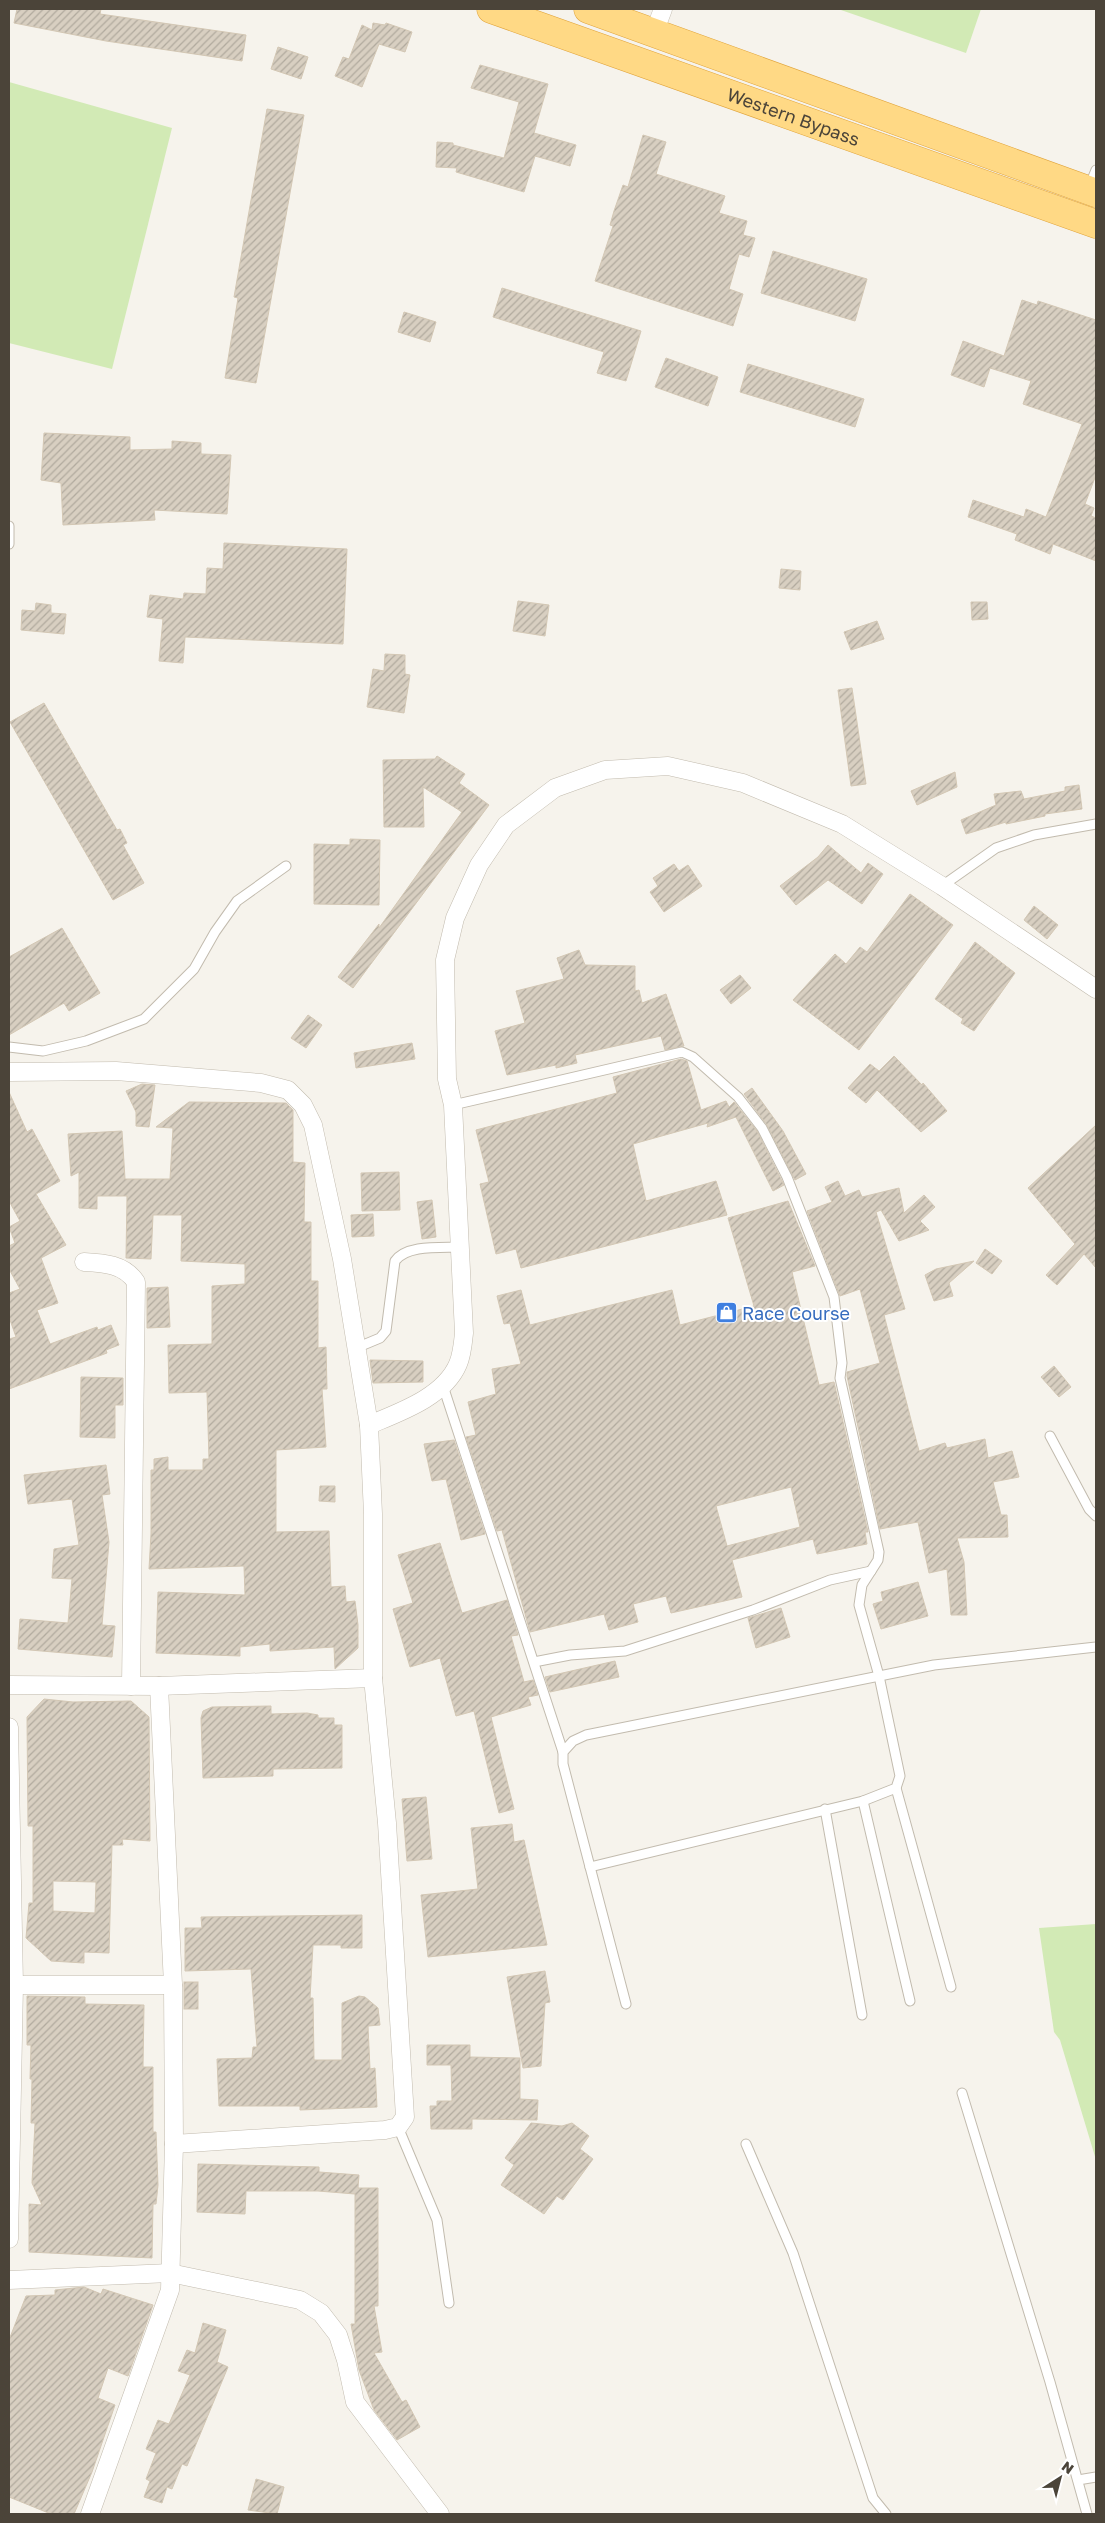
<svg xmlns="http://www.w3.org/2000/svg" width="1105" height="2523" viewBox="0 0 1105 2523" font-family="'Golos Text',sans-serif">
<style>
.green{fill:#d2eab5}
.building{fill:url(#building-hatch);stroke:#d3c7b4;fill-rule:evenodd}
.lines{fill:none;stroke-linecap:round;stroke-linejoin:round}
.service-casing{stroke:#c2bbae;stroke-width:11}
.minor-casing{stroke:#c2bbae;stroke-width:19}
.trunk-casing{stroke:#e0a43c;stroke-width:29}
.service{stroke:#fff;stroke-width:9}
.minor{stroke:#fff;stroke-width:18}
.trunk{stroke:#ffd985;stroke-width:28}
.labels{text-anchor:middle;dominant-baseline:central;stroke-width:4;stroke-linejoin:round;paint-order:stroke}
.street-label{font-size:18px;fill:#4b4439;stroke:#fff}
.shop-label{font-size:18px;fill:#366cbe;stroke:#fff;text-anchor:start}
</style>
<defs>
<pattern id="building-hatch" width="6" height="6" patternUnits="userSpaceOnUse" patternTransform="scale(1.25)"><rect width="6" height="6" fill="#d8cfc1"/><path d="M-1 1l2-2M0 6l6-6M5 7l2-2" fill="none" stroke="#b1aa9e"/></pattern>
</defs>
<rect width="100%" height="100%" fill="#f6f3ec"/>
<g class="green">
<polygon points="838,9 981,9 966,53"/>
<polygon points="9,82 172,128 112,369 9,343"/>
<polygon points="1096,1924 1096,2160 1060,2040 1054,2032 1039,1928"/>
</g>
<g class="building">
<polygon points="17,9 101,9 100,14 246,35 242,61 106,41 14,23"/>
<polygon points="373,23 385,25 386,23 412,32 405,52 379,44 362,87 335,76 343,57 349,59 362,25 372,30"/>
<polygon points="278,47 308,57 301,79 271,69"/>
<polygon points="480,65 548,84 534,133 576,145 570,166 535,156 524,192 456,172 457,168 436,167 437,142 453,143 453,145 504,158 519,102 471,88"/>
<polygon points="267,109 304,115 256,383 225,378 238,298 234,297"/>
<polygon points="643,135 666,142 656,174 725,196 719,213 747,221 743,235 755,238 749,257 739,254 729,289 743,294 733,326 595,281 613,226 610,225 614,211 623,185 628,187"/>
<polygon points="773,251 867,279 855,321 761,293"/>
<polygon points="502,288 641,331 626,381 597,373 604,352 493,317"/>
<polygon points="1022,300 1037,305 1038,301 1096,320 1096,475 1085,504 1094,508 1091,516 1096,518 1096,561 1053,544 1050,554 1015,540 1017,534 968,517 973,500 1024,517 1026,509 1046,517 1082,424 1023,404 1031,381 990,368 984,387 951,375 963,341 1004,356"/>
<polygon points="404,312 436,322 430,342 398,332"/>
<polygon points="666,358 718,377 708,406 655,387"/>
<polygon points="748,364 864,399 855,427 740,392"/>
<polygon points="44,433 130,437 130,450 172,449 172,441 201,443 201,454 231,455 227,514 154,510 155,520 63,525 61,483 41,480"/>
<polygon points="224,543 347,549 343,644 185,637 183,663 159,661 163,619 147,617 150,595 183,599 184,593 206,594 207,568 223,569"/>
<polygon points="781,569 801,571 800,590 779,588"/>
<polygon points="518,601 549,605 545,636 513,631"/>
<polygon points="971,602 987,602 988,619 972,620"/>
<polygon points="36,603 51,605 51,613 66,614 64,634 21,630 22,610 35,611"/>
<polygon points="877,621 884,639 851,650 844,632"/>
<polygon points="385,654 405,655 405,674 410,675 404,713 367,707 373,669 384,671"/>
<polygon points="852,688 866,784 851,786 838,690"/>
<polygon points="44,703 117,830 120,829 127,843 123,845 144,883 113,900 10,722"/>
<polygon points="437,756 465,774 459,783 489,805 353,988 338,977 379,924 379,928 462,812 423,787 424,827 384,827 383,760 435,759"/>
<polygon points="955,772 957,787 917,805 911,791"/>
<polygon points="1079,785 1082,809 1045,814 1045,816 1006,824 1006,822 966,834 961,820 996,805 994,794 1021,791 1024,799 1065,791 1065,787"/>
<polygon points="350,839 380,840 379,905 314,904 314,844 350,845"/>
<polygon points="828,845 861,873 868,863 883,874 862,904 828,880 796,905 780,886 818,857"/>
<polygon points="674,864 679,871 688,865 702,886 664,912 650,892 658,886 653,878"/>
<polygon points="910,894 953,925 859,1050 793,1000 835,954 846,964 860,947 867,952"/>
<polygon points="1034,906 1058,925 1047,939 1024,920"/>
<polygon points="62,928 100,993 69,1011 64,1003 9,1035 9,957"/>
<polygon points="975,942 1015,973 974,1031 961,1023 963,1019 935,999"/>
<polygon points="579,950 585,965 635,966 635,991 639,990 642,1003 666,994 684,1046 665,1050 661,1036 575,1055 577,1063 556,1068 556,1065 507,1075 495,1031 525,1023 516,991 564,979 557,958"/>
<polygon points="740,975 751,988 731,1004 720,990"/>
<polygon points="308,1015 322,1025 306,1048 291,1038"/>
<polygon points="412,1043 415,1059 356,1068 354,1053"/>
<polygon points="894,1056 922,1085 923,1083 947,1111 921,1132 877,1090 866,1103 848,1088 870,1064 879,1071"/>
<polygon points="681,1059 687,1061 701,1110 726,1101 729,1107 734,1102 757,1131 784,1185 773,1191 736,1117 707,1127 708,1123 633,1144 646,1201 716,1181 727,1215 521,1268 516,1249 496,1254 480,1184 489,1182 476,1130 617,1093 613,1077"/>
<polygon points="142,1084 155,1085 149,1127 136,1126 136,1112 126,1091"/>
<polygon points="752,1088 783,1131 806,1174 795,1180 767,1125 744,1094"/>
<polygon points="9,1092 27,1132 32,1129 60,1181 36,1194 66,1245 41,1258 58,1303 37,1310 50,1344 97,1327 98,1330 111,1325 119,1345 106,1350 107,1353 9,1389 9,1339 16,1337 9,1317 9,1293 20,1289 9,1269 9,1246 15,1243 9,1227 20,1221 9,1201"/>
<polygon points="189,1102 286,1103 293,1110 293,1162 305,1163 304,1222 311,1222 311,1281 318,1281 318,1348 326,1347 327,1389 322,1389 326,1447 276,1450 276,1532 329,1531 331,1587 345,1586 346,1602 355,1601 358,1625 358,1648 335,1669 334,1647 270,1651 270,1644 240,1647 240,1656 156,1653 158,1592 245,1595 244,1566 149,1569 151,1534 151,1470 154,1470 154,1459 168,1457 168,1470 203,1470 203,1459 209,1459 207,1392 169,1393 168,1345 212,1344 212,1286 245,1284 245,1264 181,1261 182,1215 153,1215 151,1259 126,1258 127,1196 97,1196 97,1209 79,1208 79,1172 71,1176 68,1134 122,1131 125,1179 170,1179 173,1128 156,1127"/>
<polygon points="1096,1125 1096,1268 1084,1254 1057,1285 1046,1275 1075,1244 1028,1188"/>
<polygon points="399,1172 400,1210 362,1211 361,1173"/>
<polygon points="838,1181 845,1196 859,1190 862,1197 899,1188 904,1213 924,1195 935,1207 920,1221 929,1230 899,1241 881,1210 876,1212 905,1309 884,1315 919,1451 945,1443 947,1448 985,1439 988,1458 1012,1451 1019,1477 993,1482 1001,1515 1007,1515 1008,1537 957,1538 964,1562 967,1615 951,1615 947,1569 929,1573 918,1522 880,1529 847,1376 847,1372 880,1363 860,1289 840,1296 807,1211 832,1202 825,1187"/>
<polygon points="432,1200 436,1237 422,1239 417,1202"/>
<path d="M788 1201 815 1266 792 1272 819 1385 834 1382 868 1532H865L867 1544 817 1554 813 1539 732 1560 742 1597 671 1613 666 1596 633 1604 638 1622 609 1630 604 1614 530 1632 502 1530 497 1531 466 1437 476 1435 468 1402 496 1394 492 1369 521 1364 510 1323 504 1324 497 1296 521 1290 530 1325 672 1290 680 1325 754 1306 728 1218ZM791 1487 800 1527 727 1546 716 1506Z"/>
<polygon points="373,1214 374,1236 352,1237 351,1215"/>
<polygon points="985,1249 1002,1261 992,1274 976,1263"/>
<polygon points="974,1261 949,1283 953,1296 934,1301 925,1275 936,1269"/>
<polygon points="168,1287 170,1327 147,1328 147,1288"/>
<polygon points="370,1360 423,1361 423,1382 373,1383"/>
<polygon points="1054,1366 1071,1387 1059,1397 1041,1377"/>
<polygon points="81,1377 123,1378 123,1405 115,1405 115,1438 80,1437"/>
<polygon points="454,1440 485,1534 461,1540 446,1479 432,1481 424,1444"/>
<polygon points="106,1465 110,1494 102,1495 109,1542 102,1625 115,1626 112,1657 18,1649 20,1619 68,1623 72,1579 52,1578 54,1549 79,1545 72,1499 28,1504 24,1475"/>
<polygon points="320,1486 335,1486 335,1502 319,1501"/>
<polygon points="440,1543 462,1613 507,1600 518,1635 511,1636 524,1682 533,1680 538,1695 528,1697 531,1705 491,1717 514,1809 499,1813 474,1711 456,1716 440,1658 410,1667 393,1609 413,1603 398,1555"/>
<polygon points="918,1582 928,1616 881,1629 873,1604 883,1601 881,1592"/>
<polygon points="781,1608 790,1637 756,1648 748,1618"/>
<polygon points="615,1661 619,1677 550,1692 545,1677"/>
<path d="M44 1699 73 1702 131 1701 149 1717 150 1841 122 1839 123 1845H112L109 1953 84 1952V1963L51 1961 26 1938 29 1903H33V1826H28L27 1717ZM53 1881 96 1882 95 1913 53 1911Z"/>
<polygon points="271,1706 271,1714 307,1713 318,1715 318,1718 334,1718 334,1725 342,1725 342,1768 273,1769 273,1776 203,1778 201,1718 203,1711 212,1707"/>
<polygon points="426,1797 432,1859 407,1861 402,1799"/>
<polygon points="512,1824 514,1842 524,1840 547,1945 428,1957 421,1895 478,1889 471,1828"/>
<polygon points="362,1915 362,1948 341,1948 341,1945 313,1945 310,1998 313,1998 314,2060 342,2060 342,2003 359,1996 365,1997 378,2008 380,2025 368,2026 370,2069 375,2068 377,2107 300,2110 300,2106 219,2106 217,2059 252,2058 253,2047 257,2047 251,1969 185,1971 185,1928 202,1928 201,1917"/>
<polygon points="545,1971 550,2002 545,2003 541,2066 523,2068 507,1977"/>
<rect x="184" y="1982" width="14" height="27"/>
<polygon points="27,1996 85,1997 85,2004 144,2005 143,2067 153,2067 153,2132 156,2132 158,2185 156,2204 153,2204 152,2258 29,2252 29,2204 42,2205 32,2183 35,2123 31,2123 32,2079 30,2079 31,2045 27,2045"/>
<polygon points="427,2045 470,2045 470,2057 520,2058 520,2099 538,2100 537,2120 472,2119 472,2129 431,2129 430,2106 437,2106 437,2101 452,2101 451,2065 427,2065"/>
<polygon points="531,2123 562,2126 572,2123 589,2136 580,2149 593,2159 563,2200 557,2196 544,2214 501,2185 514,2165 505,2158"/>
<polygon points="198,2164 319,2167 319,2172 359,2175 358,2188 378,2188 378,2306 374,2306 382,2352 374,2353 402,2402 406,2400 420,2427 397,2440 374,2410 359,2370 351,2324 355,2324 355,2194 318,2191 246,2191 245,2214 197,2212"/>
<polygon points="84,2287 101,2294 103,2289 153,2305 128,2376 108,2368 98,2398 115,2405 92,2472 74,2514 51,2514 9,2497 9,2340 26,2296 55,2295 55,2290"/>
<polygon points="203,2323 226,2330 217,2362 228,2367 187,2466 182,2464 172,2489 167,2487 162,2503 144,2497 150,2481 146,2479 156,2453 146,2449 158,2420 169,2424 190,2375 178,2371 187,2350 195,2353"/>
<polygon points="256,2479 284,2487 277,2514 248,2510"/>
</g>
<g class="lines">
<defs>
<g id="service">
<polyline points="1089,187 1096,170"/>
<polyline points="9,526 9,544"/>
<polyline points="942,886 996,848 1034,835 1096,824"/>
<polyline points="9,1047 43,1051 86,1041 144,1019 194,969 215,932 237,901 286,866"/>
<polyline points="453,1105 682,1052 693,1057 738,1097 762,1128 787,1177 834,1297 842,1363 840,1378 879,1552 878,1560 862,1585 859,1605 879,1676 900,1776 896,1788 863,1801 590,1867"/>
<path d="M356 1348 380 1338 386 1331 395 1261C407 1244 442 1248 461 1247"/>
<polyline points="443,1386 563,1752"/>
<polyline points="1050,1436 1089,1509 1096,1516"/>
<polyline points="534,1662 570,1655 625,1651 753,1610 830,1580 871,1571"/>
<polyline points="896,1788 951,1987"/>
<polyline points="863,1801 910,2001"/>
<polyline points="825,1809 862,2015"/>
<polyline points="626,2004 563,1764 563,1752 573,1741 586,1735 934,1665 1096,1647"/>
<polyline points="962,2093 1050,2382 1087,2514"/>
<polyline points="398,2127 437,2220 449,2303"/>
<polyline points="746,2144 793,2253 873,2498 886,2514"/>
<polyline points="1078,2480 1096,2477"/>
</g>
<g id="minor">
<polyline points="654,33 663,9"/>
<polyline points="9,1072 116,1071 261,1083 288,1090 303,1105 313,1125 342,1259 369,1425 373,1514 373,1678 387,1823 405,2117 398,2127 385,2130 174,2144"/>
<path d="M84 1262C104 1263 124 1264 136 1282L131 1686"/>
<path d="M369 1425C400 1412 444 1397 458 1364 462 1355 463 1343 464 1333L453 1105 447 1079 445 960 455 918 479 865 506 825 555 788 605 770 668 766 743 783 842 824 942 886 1096 989"/>
<polyline points="9,1685 159,1686 373,1678"/>
<polyline points="9,1727 14,1985 9,2239"/>
<polyline points="9,1985 173,1985"/>
<polyline points="9,2280 170,2273 300,2300 321,2313 338,2335 346,2360 355,2402 440,2514"/>
<polyline points="90,2514 170,2290 174,2144 173,1985 159,1686"/>
</g>
<g id="trunk">
<path id="s1" d="M491 9 1096 224"/>
<polyline points="588,9 1096,193"/>
</g>
</defs>
<use href="#service" class="service-casing"/>
<use href="#minor" class="minor-casing"/>
<use href="#trunk" class="trunk-casing"/>
<use href="#service" class="service"/>
<use href="#minor" class="minor"/>
<use href="#trunk" class="trunk"/>
</g>
<defs>
<symbol id="shop-square" viewBox="-11 -11 22 22"><rect x="-9" y="-9" width="18" height="18" rx="4" fill="#3f7fe0" stroke="#fff"/><path d="M-5-2.5h2.3a2.7 3.5 0 0 1 5.4 0H5L5.5 6h-11ZM-1.5-2.5h3a1.5 2.3 0 0 0-3 0Z" fill="#fff"/></symbol>
</defs>
<g fill-rule="evenodd">
<use href="#shop-square" x="714" y="1300" width="25" height="25"/>
</g>
<g class="labels">
<g class="street-label">
<text stroke="none"><textPath href="#s1" startOffset="321">Western Bypass</textPath></text>
</g>
<g class="shop-label">
<text x="742" y="1313">Race Course</text>
</g>
</g>
<rect width="1105" height="2523" fill="none" stroke="#4b4439" stroke-width="20"/>
<g transform="translate(1060 2478) rotate(36)" stroke="#ffffff" stroke-width="4" paint-order="stroke">
<path d="M0-4L9 19L0 12L-9 19Z" fill="#4b4439"/>
<text y="-8" font-size="14" font-weight="bold" text-anchor="middle" fill="#4b4439">N</text>
</g>
</svg>
